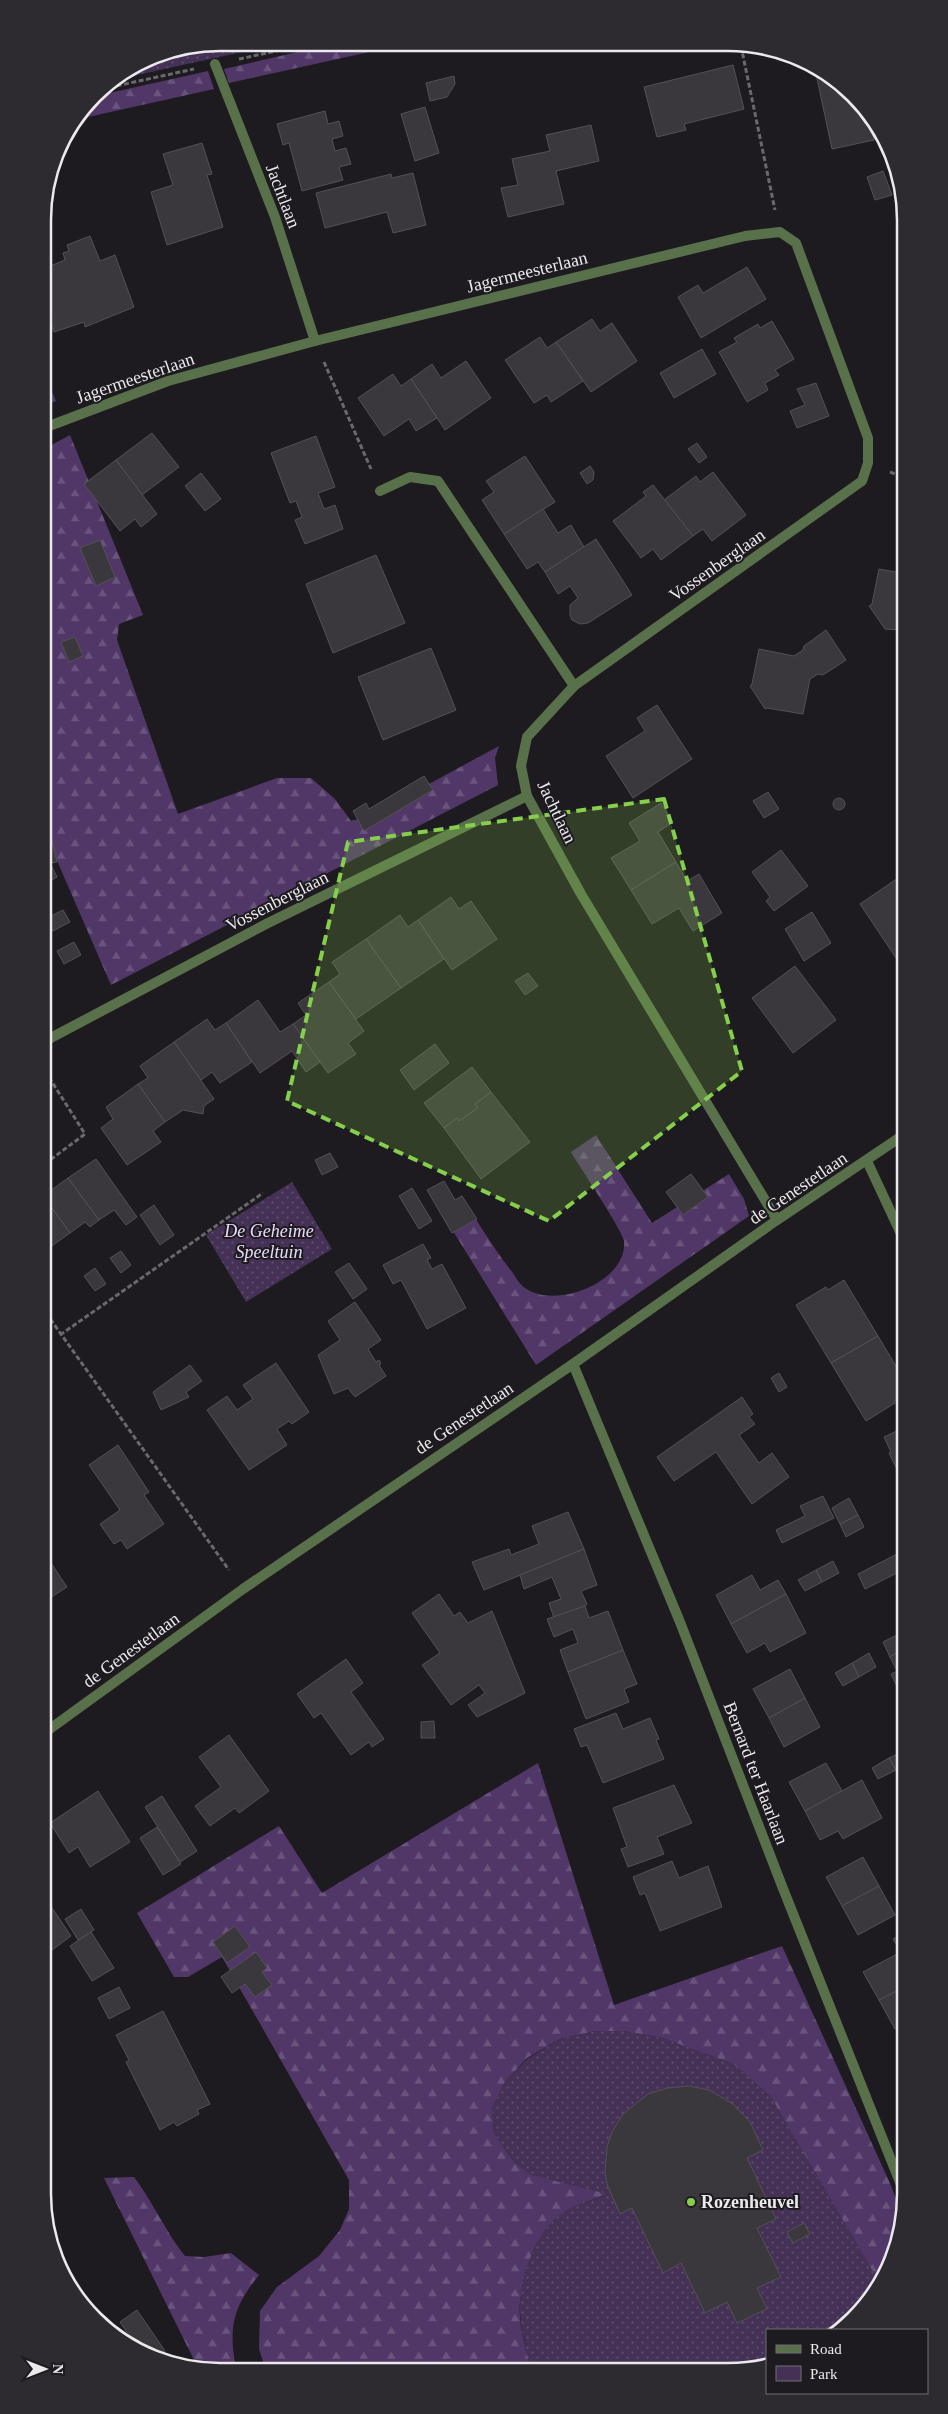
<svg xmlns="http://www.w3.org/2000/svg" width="948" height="2414" viewBox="0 0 948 2414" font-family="Georgia,serif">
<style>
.green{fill:url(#green-dots)}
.forest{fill:url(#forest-firs)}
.building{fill:#3a383d;stroke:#545156}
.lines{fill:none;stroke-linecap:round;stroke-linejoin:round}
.path{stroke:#6a686c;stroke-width:3;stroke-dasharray:5 2.5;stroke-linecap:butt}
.street{stroke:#59714a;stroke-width:10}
.marked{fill:#85cf4d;fill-opacity:0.2;stroke:#85cf4d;stroke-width:4;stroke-dasharray:10 6;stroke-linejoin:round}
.poi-dot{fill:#85cf4d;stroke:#1e1b20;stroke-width:2}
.labels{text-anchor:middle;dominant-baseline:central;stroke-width:4;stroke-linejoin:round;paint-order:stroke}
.street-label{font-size:18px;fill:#ebe9ec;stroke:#1e1b20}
.park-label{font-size:18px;font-style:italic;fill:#e9daf9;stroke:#1e1b20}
.poi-label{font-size:18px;font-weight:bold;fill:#ebe9ec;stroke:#1e1b20;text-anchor:start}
.rim{fill:none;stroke:#ebe9ec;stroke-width:2.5}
</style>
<defs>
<pattern id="green-dots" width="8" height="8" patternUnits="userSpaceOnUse" patternTransform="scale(1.25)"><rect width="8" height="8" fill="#443155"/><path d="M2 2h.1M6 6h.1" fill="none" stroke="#5f4f6e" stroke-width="1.8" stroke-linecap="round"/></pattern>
<pattern id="forest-firs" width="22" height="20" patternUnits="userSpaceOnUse" patternTransform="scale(1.25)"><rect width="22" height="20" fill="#503767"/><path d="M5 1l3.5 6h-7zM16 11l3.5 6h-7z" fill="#69547d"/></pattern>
</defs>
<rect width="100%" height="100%" fill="#1e1b20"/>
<g class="green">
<polygon points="220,43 284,43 114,80 153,56"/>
<polygon points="292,1182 332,1249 246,1302 206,1235"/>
<path d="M595 2031H624L663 2038 685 2046 733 2064 770 2094 879 2282 869 2302 838 2330H767V2366L531 2367C525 2347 519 2323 520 2302 523 2270 538 2226 568 2209 580 2203 595 2200 608 2194L531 2176 514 2162 494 2133 492 2108 505 2082 527 2059 560 2039Z"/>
</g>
<g class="forest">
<polygon points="337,43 405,44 229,83 224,69"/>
<polygon points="208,71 214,89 79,119 96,96"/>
<polygon points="43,372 56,401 43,406"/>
<polygon points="70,435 143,615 119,624 117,640 178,814 277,778 311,778 335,799 351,821 368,817 499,746 495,758 498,785 111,985 45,833 44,449"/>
<path d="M596 1135 652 1223 729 1174 744 1199 749 1216 536 1365 440 1210 464 1201C480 1225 495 1251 513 1273 516 1278 520 1285 525 1288 555 1310 628 1282 624 1241 623 1231 579 1166 571 1152Z"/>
<path d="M538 1763 614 2005 782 1946 889 2181 903 2216 896 2251 879 2282 770 2095 733 2064 663 2038 624 2031H595L560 2039 527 2058 505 2082 492 2108 494 2133 514 2162 531 2175 608 2194C595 2199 581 2203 569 2209 538 2225 523 2270 520 2302 518 2323 525 2347 531 2367L265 2368 259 2349 260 2311 277 2287 319 2256 340 2230 349 2209V2180L222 1957 188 1977H174L137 1913 279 1826 322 1893Z"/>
<path d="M134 2177C153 2202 165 2231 185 2256L204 2257 231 2253 259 2275C233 2307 228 2328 236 2368H187L195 2362 104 2178Z"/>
</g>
<g class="building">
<polygon points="733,65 744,109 684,124 686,130 657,137 644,87"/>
<polygon points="817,68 853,94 871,125 874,140 832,149 815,69"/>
<polygon points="454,76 455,84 447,97 430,101 426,83"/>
<polygon points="425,107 439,153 415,161 401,114"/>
<polygon points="325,111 328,124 339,121 343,136 332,139 335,151 346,148 351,164 339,167 343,180 302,191 289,143 283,145 277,124"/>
<polygon points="591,125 599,161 556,171 564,204 508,217 501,188 518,185 512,159 550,151 546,135"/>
<polygon points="202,143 212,174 207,175 223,227 167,245 151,192 173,185 163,154"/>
<polygon points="883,171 892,195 875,200 867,177"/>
<polygon points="413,173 426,225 393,233 387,212 325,228 316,193 391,174 392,178"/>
<polygon points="90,236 100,261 115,255 134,307 85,327 84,322 54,332 43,304 43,269 65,260 63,253 69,251 67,245"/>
<polygon points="747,267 766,299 701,338 678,297 698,285 703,293"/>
<polygon points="592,319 600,331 612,323 637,361 591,392 556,342"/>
<polygon points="772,321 794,359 775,370 779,375 765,383 768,390 747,402 719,352 737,342 734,338 758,324 760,328"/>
<polygon points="540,337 547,348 556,342 583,381 551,402 547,395 534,403 505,360"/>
<polygon points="702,349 716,374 674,398 660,373"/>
<polygon points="466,361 491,398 445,430 411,379 432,364 441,378"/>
<polygon points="393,374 401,386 411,379 437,418 416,431 409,419 384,436 358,398"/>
<polygon points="816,383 829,416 797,428 790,411 805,405 797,389"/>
<polygon points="152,433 179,467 142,495 116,460"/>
<polygon points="316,436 335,487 318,493 324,509 335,505 343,529 305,544 295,520 302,517 296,501 290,503 271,453"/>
<polygon points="697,443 707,457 699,463 688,449"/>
<polygon points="525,456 555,502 504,534 482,500 494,492 486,481"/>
<polygon points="116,460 157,514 141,527 135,519 120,531 84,484"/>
<polygon points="590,466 594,472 593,480 587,484 580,473"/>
<polygon points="713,472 746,515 712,541 703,529 693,536 664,500 696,476 700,482"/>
<polygon points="201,473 221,499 205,511 185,486"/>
<polygon points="653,485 693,536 661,560 653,549 641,558 613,521 646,496 643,492"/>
<polygon points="543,509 558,533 571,525 584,547 545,572 538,562 527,569 504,534"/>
<polygon points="596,539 632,595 588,623 580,624 572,620 570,615 570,605 578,598 570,586 558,594 545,572"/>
<polygon points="100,540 115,577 96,586 80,548"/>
<polygon points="376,555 405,623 333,653 306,584"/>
<polygon points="879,569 901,573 901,630 885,629 869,606 872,604"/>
<polygon points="826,630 846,660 823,675 818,674 810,679 803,714 767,708 765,709 750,686 752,684 759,649 794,656 803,650 804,646"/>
<polygon points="75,637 83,656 69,662 61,642"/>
<polygon points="431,648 456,710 383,740 358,677"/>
<polygon points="657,705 692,759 633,798 606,756 645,731 637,718"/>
<polygon points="424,776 433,790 364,831 353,811 366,803 369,809"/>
<polygon points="768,792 779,809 764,818 753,801"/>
<circle cx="839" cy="804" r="6"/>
<polygon points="661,803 673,822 658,832 676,862 631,890 611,858 640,841 629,823"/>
<polygon points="50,833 57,862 45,864 45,834"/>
<polygon points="781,850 808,886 774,911 766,901 770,897 752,872"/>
<polygon points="676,862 687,881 699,874 722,913 693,931 679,908 652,924 631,890"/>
<polygon points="51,865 57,877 45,884 45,868"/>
<polygon points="901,876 902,963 900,964 860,904"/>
<polygon points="451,897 459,909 471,901 497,939 452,970 418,920"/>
<polygon points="63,910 70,922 53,931 47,918"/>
<polygon points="812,912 831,943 804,961 785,929"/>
<polygon points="400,915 408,927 418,920 444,959 401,988 366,939"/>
<polygon points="366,939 401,988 356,1019 329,982 340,974 332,962"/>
<polygon points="74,942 81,955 64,964 57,951"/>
<polygon points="795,966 836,1020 793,1053 752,998"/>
<polygon points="528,973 538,986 525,995 515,981"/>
<polygon points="329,982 364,1031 348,1043 356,1054 328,1073 293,1024 306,1015 298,1003"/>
<polygon points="258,1000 280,1032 293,1024 320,1062 306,1072 292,1051 260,1073 226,1023"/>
<polygon points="207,1019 215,1030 226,1023 252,1062 220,1083 212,1072 201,1080 174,1042"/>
<polygon points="174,1042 214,1099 204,1106 203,1114 183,1110 165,1122 138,1084 148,1078 140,1066"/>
<polygon points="435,1044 449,1063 414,1090 400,1070"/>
<polygon points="472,1067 491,1092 475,1104 478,1108 459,1121 457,1118 444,1128 424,1103"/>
<polygon points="138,1084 165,1122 153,1131 161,1142 127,1165 101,1128 113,1119 106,1107"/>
<polygon points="491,1092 530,1142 481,1179 444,1128 457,1118 459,1121 478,1108 475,1104"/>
<polygon points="330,1153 338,1167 322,1175 315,1160"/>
<polygon points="96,1159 137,1217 126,1225 114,1210 99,1220 68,1178"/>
<polygon points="691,1174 708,1197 683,1215 666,1192"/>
<polygon points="68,1178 99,1220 90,1227 85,1222 70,1233 46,1200 46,1194"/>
<polygon points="444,1181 455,1200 462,1196 477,1219 452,1233 427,1190"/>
<polygon points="412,1188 432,1221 419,1229 399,1196"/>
<polygon points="46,1200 70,1233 46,1250"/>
<polygon points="154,1205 174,1235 160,1245 140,1215"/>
<polygon points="423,1244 431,1258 427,1260 432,1269 442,1264 466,1308 427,1329 401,1280 393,1284 383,1265"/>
<polygon points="121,1251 131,1265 121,1273 110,1258"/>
<polygon points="349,1263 367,1289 353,1299 335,1272"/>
<polygon points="95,1268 106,1284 95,1291 84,1276"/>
<polygon points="844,1280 878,1336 831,1363 796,1305 826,1287 828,1290"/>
<polygon points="355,1302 381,1340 368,1349 376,1362 379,1360 381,1364 379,1365 386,1376 355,1397 348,1388 334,1394 318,1355 340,1340 328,1321"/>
<polygon points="878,1336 903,1378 903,1396 894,1401 895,1403 866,1421 831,1363"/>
<polygon points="276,1363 309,1412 292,1424 289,1421 277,1429 287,1445 249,1470 207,1410 227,1396 237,1410 253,1399 243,1385"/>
<polygon points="190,1365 202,1381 186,1392 189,1397 161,1410 153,1392"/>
<polygon points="779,1373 787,1387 779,1392 771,1378"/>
<polygon points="742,1397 753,1414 749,1417 755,1424 739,1435 759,1463 772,1453 789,1477 752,1504 716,1452 674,1481 657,1457"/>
<polygon points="903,1428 903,1482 889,1453 891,1452 884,1437"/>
<polygon points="118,1445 149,1492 144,1495 164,1524 127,1549 121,1540 114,1544 100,1524 120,1510 89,1465"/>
<polygon points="823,1496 834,1518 782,1543 776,1530 805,1516 800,1506"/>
<polygon points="849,1498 858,1515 840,1524 832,1508"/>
<polygon points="568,1512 584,1549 484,1590 472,1562 509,1549 511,1555 539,1544 532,1526"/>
<polygon points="858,1515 864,1527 846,1537 840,1524"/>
<polygon points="584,1549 597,1585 581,1591 587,1604 585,1606 554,1618 549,1603 561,1599 552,1577 524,1589 520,1575"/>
<polygon points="903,1551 903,1570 865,1589 858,1574"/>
<polygon points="47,1557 67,1587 47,1600"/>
<polygon points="833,1561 839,1573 822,1582 816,1570"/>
<polygon points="816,1570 822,1582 805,1591 798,1580"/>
<polygon points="752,1575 760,1590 778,1580 786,1594 731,1624 716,1595"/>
<polygon points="439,1594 454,1616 460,1612 468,1623 492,1611 525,1693 477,1717 468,1705 485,1693 479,1685 451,1705 422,1665 440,1653 412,1613"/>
<polygon points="786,1594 806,1633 770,1652 765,1643 747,1653 731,1624"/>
<polygon points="585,1606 589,1618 608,1611 623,1650 568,1672 560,1650 578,1643 573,1629 554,1637 547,1619"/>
<polygon points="901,1633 904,1638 904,1649 890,1657 883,1642"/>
<polygon points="904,1649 904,1668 897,1671 890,1657"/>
<polygon points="623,1650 637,1684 624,1689 629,1702 586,1719 568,1672"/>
<polygon points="869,1653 876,1667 859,1677 852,1663"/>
<polygon points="346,1659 363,1683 351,1692 384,1739 372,1747 369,1742 351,1755 321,1713 314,1718 297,1694"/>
<polygon points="852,1663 859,1677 843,1686 835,1673"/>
<polygon points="904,1668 904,1701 891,1674"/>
<polygon points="790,1669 805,1698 769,1718 753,1689"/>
<polygon points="805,1698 820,1727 784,1747 769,1718"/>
<polygon points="616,1713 623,1729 650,1718 659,1739 656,1740 664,1759 603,1783 587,1745 581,1747 574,1729"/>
<polygon points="434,1721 435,1738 421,1738 421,1722"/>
<polygon points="229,1735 269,1791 239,1813 235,1808 210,1826 195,1806 221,1787 199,1757"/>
<polygon points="904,1751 904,1766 896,1770 889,1758"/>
<polygon points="889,1758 896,1770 878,1779 872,1768"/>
<polygon points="826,1763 842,1791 805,1811 789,1782"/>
<polygon points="862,1780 882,1818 843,1839 838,1831 820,1840 805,1811"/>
<polygon points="674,1785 692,1823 657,1837 664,1854 628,1867 621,1849 627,1847 613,1808"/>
<polygon points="98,1791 130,1842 90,1867 78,1847 69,1853 50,1823"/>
<polygon points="162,1796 197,1851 180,1862 145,1807"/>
<polygon points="157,1827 181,1864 163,1875 140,1838"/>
<polygon points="863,1857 879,1886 842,1906 826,1877"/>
<polygon points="672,1861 679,1878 708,1866 722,1907 660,1931 645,1893 640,1895 633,1877"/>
<polygon points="879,1886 895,1915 858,1935 842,1906"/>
<polygon points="48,1902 71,1936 48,1953"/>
<polygon points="81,1909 94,1930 78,1940 65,1919"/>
<polygon points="235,1926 250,1947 227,1963 213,1942"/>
<polygon points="91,1932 114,1968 92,1981 70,1946"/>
<polygon points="904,1933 904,1954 902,1955 904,1959 905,1987 879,2000 863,1972 901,1952 893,1939"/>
<polygon points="256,1952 267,1968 262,1972 272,1985 255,1997 245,1984 232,1993 221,1977"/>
<polygon points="119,1987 130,2008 109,2019 98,1998"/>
<polygon points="905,1987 905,2024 895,2029 879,2000"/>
<polygon points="163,2011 210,2104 197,2110 199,2114 177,2126 174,2122 160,2130 126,2062 129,2060 116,2035"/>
<polygon points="689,2086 709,2090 733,2104 750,2122 763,2150 747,2158 776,2219 757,2228 781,2277 757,2288 767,2309 737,2323 727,2302 705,2313 681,2263 663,2273 632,2208 620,2214 607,2184 605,2172 607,2147 612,2132 623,2114 648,2094 668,2088"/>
<polygon points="804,2223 810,2234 793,2243 787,2232"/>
<polygon points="137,2310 165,2351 155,2358 141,2353 120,2322"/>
</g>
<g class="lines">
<g class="path">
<polyline points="741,46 775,210"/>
<polyline points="239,59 313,43"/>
<polyline points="102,89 194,69"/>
<polyline points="324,362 371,469"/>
<polyline points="890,472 900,476"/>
<polyline points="45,1071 85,1134 46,1163"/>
<polyline points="46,1313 229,1570"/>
<polyline points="60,1335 263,1193"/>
</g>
<g class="street">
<polyline points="215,64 275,217 315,341"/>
<polyline points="44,428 168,381 315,341 745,236 780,232 796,243 868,438 868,463 862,481 574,686 527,737 521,766 527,796 581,894 777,1220"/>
<polyline points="380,491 410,477 438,481 574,686"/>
<polyline points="45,1041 268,923 527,796"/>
<polyline points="867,1161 902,1236"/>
<polyline points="573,1364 680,1622 782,1886 905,2195"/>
<polyline points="47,1731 243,1589 573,1364 777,1220 902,1136"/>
</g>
</g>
<path class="marked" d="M664 799 742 1071 549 1221 287 1101 348 842Z"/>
<circle class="poi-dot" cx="691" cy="2202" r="5"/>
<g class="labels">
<g class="street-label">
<text transform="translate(283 196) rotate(69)">Jachtlaan</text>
<text transform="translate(527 272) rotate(-14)">Jagermeesterlaan</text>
<text transform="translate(135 378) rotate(-19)">Jagermeesterlaan</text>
<text transform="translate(717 565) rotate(-35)">Vossenberglaan</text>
<text transform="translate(557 812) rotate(64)">Jachtlaan</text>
<text transform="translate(277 901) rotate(-27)">Vossenberglaan</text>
<text transform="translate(798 1188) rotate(-34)">de Genestetlaan</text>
<text transform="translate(464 1418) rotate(-34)">de Genestetlaan</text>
<text transform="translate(131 1650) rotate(-36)">de Genestetlaan</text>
<text transform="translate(756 1773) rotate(69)">Bernard ter Haarlaan</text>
</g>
<g class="park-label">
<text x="269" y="1231">De Geheime<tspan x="269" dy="21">Speeltuin</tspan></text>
</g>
<g class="poi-label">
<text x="701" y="2202">Rozenheuvel</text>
</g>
</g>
<path d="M0 0H948V2414H0ZM220 51H728A169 169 0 0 1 897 220V2194A169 169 0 0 1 728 2363H220A169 169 0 0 1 51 2194V220A169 169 0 0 1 220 51Z" fill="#2e2b30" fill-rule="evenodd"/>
<path class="rim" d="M220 51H728A169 169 0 0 1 897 220V2194A169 169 0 0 1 728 2363H220A169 169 0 0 1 51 2194V220A169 169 0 0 1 220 51Z"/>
<rect x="766" y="2329" width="162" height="65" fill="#1e1b20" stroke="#706d72"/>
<rect x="776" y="2345" width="25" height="8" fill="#59714a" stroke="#706d72"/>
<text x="810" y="2354" font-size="15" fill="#ebe9ec">Road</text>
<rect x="776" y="2366" width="25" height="15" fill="#443155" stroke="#706d72"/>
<text x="810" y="2379" font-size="15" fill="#ebe9ec">Park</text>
<g transform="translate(45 2369) rotate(90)" stroke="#1e1b20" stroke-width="4" paint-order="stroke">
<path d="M0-4L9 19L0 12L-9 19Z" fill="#ebe9ec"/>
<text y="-8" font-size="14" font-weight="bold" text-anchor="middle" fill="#ebe9ec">N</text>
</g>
</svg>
